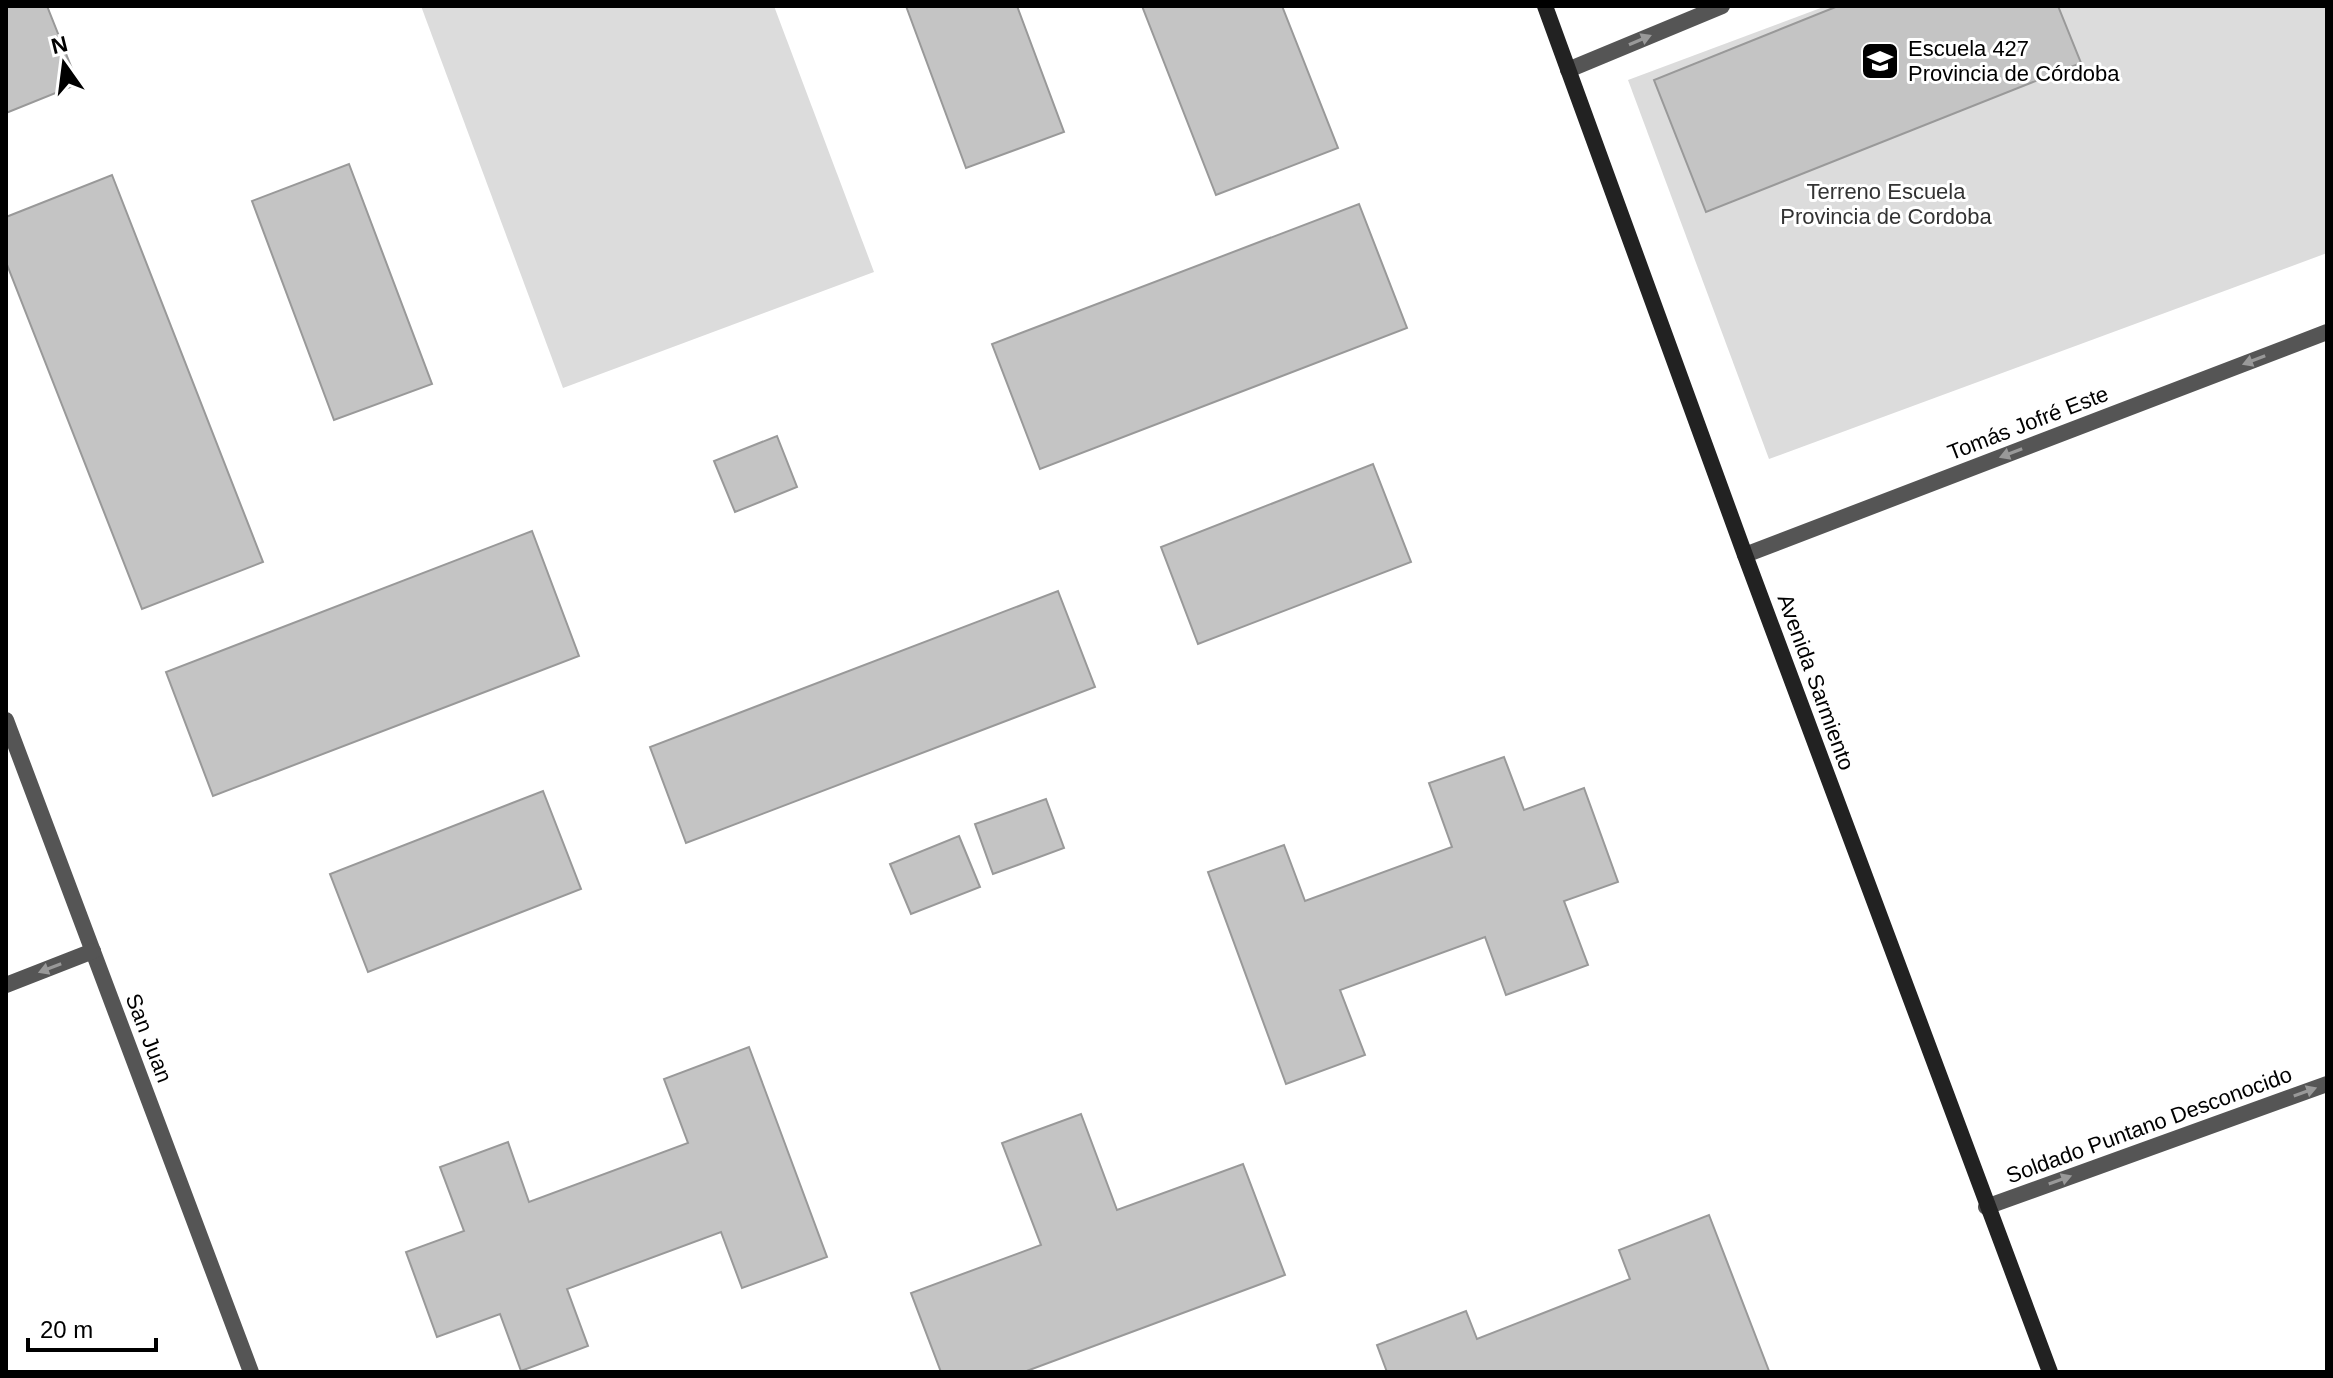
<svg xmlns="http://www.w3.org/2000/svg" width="2333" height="1378" viewBox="0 0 2333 1378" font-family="Arial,sans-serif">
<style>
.green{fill:#dcdcdc}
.building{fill:#c4c4c4;stroke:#999;stroke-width:2}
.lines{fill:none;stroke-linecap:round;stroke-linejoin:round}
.minor{stroke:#555;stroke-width:16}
.secondary{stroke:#222;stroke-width:16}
.oneway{fill:#999}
.labels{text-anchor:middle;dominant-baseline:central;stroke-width:6;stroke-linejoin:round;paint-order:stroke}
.poi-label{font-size:22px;fill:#000;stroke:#fff;text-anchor:start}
.park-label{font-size:22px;fill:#333;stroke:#fff}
.street-label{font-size:22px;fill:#000;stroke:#fff}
</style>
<rect width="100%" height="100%" fill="#fff"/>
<g class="green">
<polygon points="421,6 774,6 874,272 563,388"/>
<polygon points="1826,6 2327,6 2327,253 1769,459 1628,80"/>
</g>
<g class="building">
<polygon points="6,6 47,6 78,84 6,113"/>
<polygon points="906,6 1017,6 1064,132 966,168"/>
<polygon points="1142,6 1282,6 1338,148 1216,195"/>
<polygon points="1838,6 2058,6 2081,63 1706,212 1654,80"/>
<polygon points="349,164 432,384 334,420 252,201"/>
<polygon points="112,175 263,562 142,609 6,262 6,217"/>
<polygon points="1359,204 1407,328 1040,469 992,344"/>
<polygon points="777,436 797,487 735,512 714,461"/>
<polygon points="1373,464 1411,562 1198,644 1161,547"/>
<polygon points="532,531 579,656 213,796 166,672"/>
<polygon points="1058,591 1095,687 686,843 650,747"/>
<polygon points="1504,757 1524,810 1584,788 1618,882 1564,901 1588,965 1506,995 1485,937 1340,990 1365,1055 1286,1084 1208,872 1284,845 1305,901 1452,847 1429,783"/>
<polygon points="543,791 581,889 368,972 330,874"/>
<polygon points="1046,799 1064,848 993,874 975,824"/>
<polygon points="959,836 980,887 911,914 890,864"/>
<polygon points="749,1047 827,1257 742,1288 721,1232 567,1289 588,1346 521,1371 500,1314 437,1337 406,1252 464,1231 440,1167 508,1142 529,1202 688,1143 664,1079"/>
<polygon points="1081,1114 1117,1210 1243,1164 1285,1275 1024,1372 941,1372 911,1293 1041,1245 1002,1143"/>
<polygon points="1709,1215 1769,1371 1387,1372 1377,1345 1466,1311 1477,1339 1630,1279 1619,1250"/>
</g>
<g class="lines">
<g class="minor">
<polyline points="1568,70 1722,6"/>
<polyline points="1745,555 2327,332"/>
<polyline points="6,720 251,1372"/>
<polyline points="6,985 93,951"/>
<polyline points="1986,1207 2327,1084"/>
</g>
<polyline class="secondary" points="1545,6 1745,555 2050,1372"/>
</g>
<defs><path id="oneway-solid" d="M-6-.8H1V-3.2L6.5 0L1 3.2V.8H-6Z" transform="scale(2)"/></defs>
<g class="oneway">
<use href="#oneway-solid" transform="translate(1640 40) rotate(-23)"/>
<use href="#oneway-solid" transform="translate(2254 360) rotate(159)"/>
<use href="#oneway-solid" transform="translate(2011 453) rotate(159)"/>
<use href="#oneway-solid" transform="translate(50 968) rotate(159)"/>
<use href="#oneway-solid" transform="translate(2305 1092) rotate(-20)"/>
<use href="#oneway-solid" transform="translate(2060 1180) rotate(-20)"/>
</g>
<defs>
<symbol id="school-square" viewBox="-11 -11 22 22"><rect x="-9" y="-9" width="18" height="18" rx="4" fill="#000" stroke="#fff"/><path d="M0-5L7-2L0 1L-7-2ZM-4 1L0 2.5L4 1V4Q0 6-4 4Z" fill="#fff"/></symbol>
</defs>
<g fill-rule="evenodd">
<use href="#school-square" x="1858" y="39" width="44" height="44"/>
</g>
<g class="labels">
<g class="poi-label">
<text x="1908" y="48">Escuela 427<tspan x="1908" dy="25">Provincia de Córdoba</tspan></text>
</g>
<g class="park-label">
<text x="1886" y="191">Terreno Escuela<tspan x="1886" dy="25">Provincia de Cordoba</tspan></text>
</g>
<g class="street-label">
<text transform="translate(2028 423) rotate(-21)">Tomás Jofré Este</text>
<text transform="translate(1816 682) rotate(70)">Avenida Sarmiento</text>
<text transform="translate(149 1038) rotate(69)">San Juan</text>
<text transform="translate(2149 1125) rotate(-20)">Soldado Puntano Desconocido</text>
</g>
</g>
<rect width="2333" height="1378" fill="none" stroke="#000000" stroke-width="16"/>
<g transform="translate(64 64) rotate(346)" stroke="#ffffff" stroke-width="6" paint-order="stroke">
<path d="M0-6L14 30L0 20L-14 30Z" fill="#000000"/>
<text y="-12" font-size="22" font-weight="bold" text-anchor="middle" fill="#000000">N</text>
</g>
<path d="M28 1338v12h128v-12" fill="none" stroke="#000000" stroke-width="4"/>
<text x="40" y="1338" font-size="24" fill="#000000" stroke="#ffffff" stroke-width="6" paint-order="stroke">20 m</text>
</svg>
